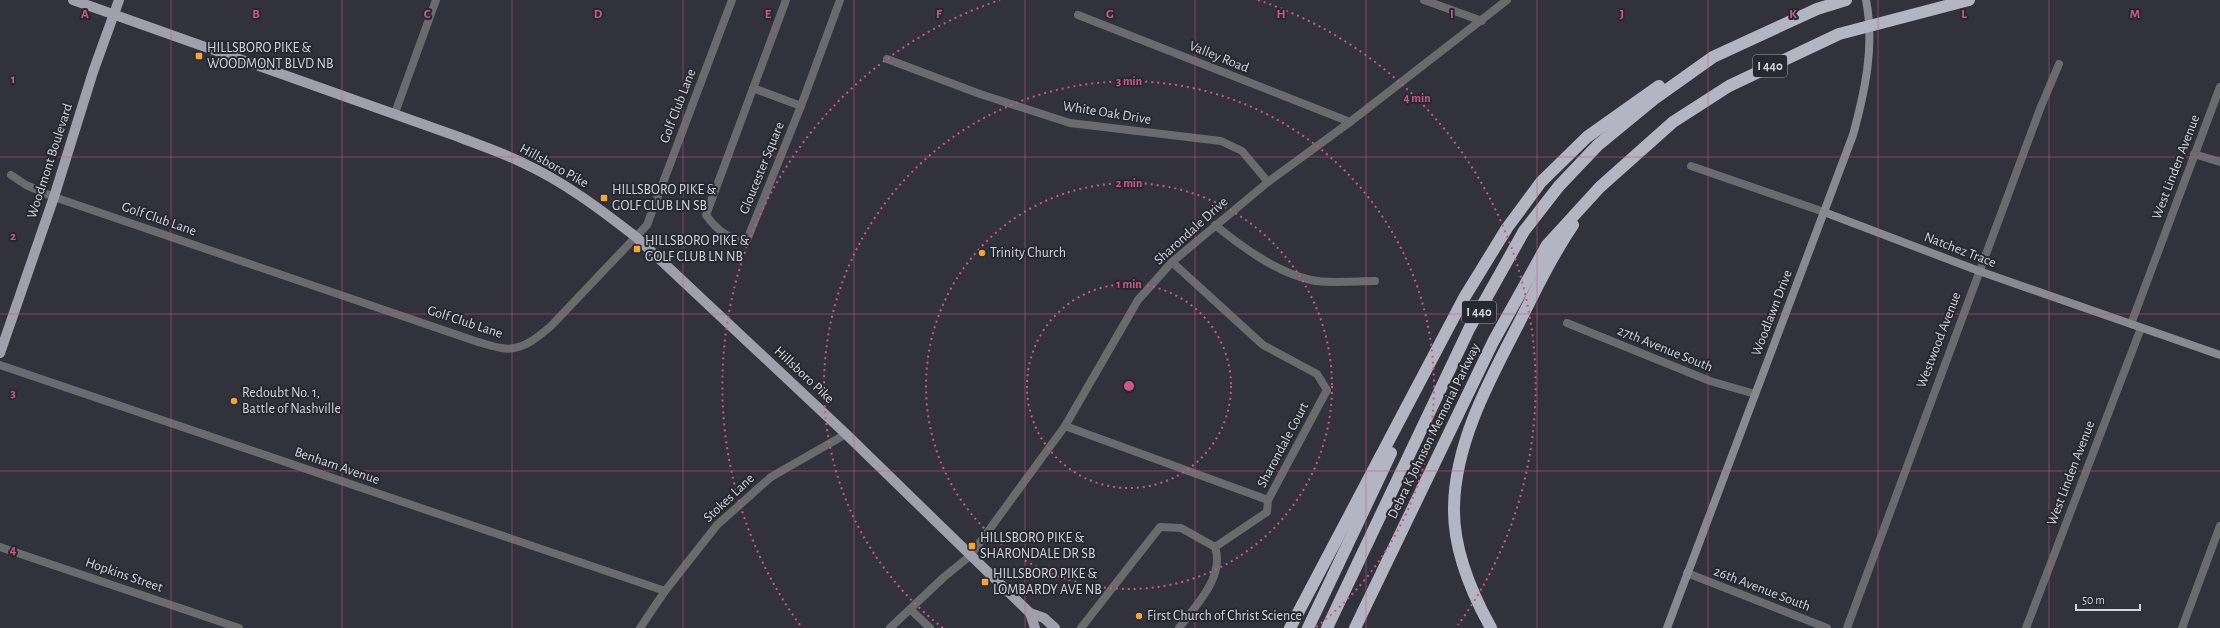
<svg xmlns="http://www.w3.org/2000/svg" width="2220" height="628" viewBox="0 0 2220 628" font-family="'Alegreya Sans',sans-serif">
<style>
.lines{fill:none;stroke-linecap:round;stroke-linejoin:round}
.street{stroke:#6a6a6f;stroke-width:8}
.secondary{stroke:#888991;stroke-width:8}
.primary{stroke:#9fa0ab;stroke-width:10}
.highway{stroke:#b4b5c2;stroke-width:12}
.grid{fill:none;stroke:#c85a88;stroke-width:1;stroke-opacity:0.55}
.ring{fill:none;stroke:#c85a88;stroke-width:2;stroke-dasharray:2 4}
.poi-dot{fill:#f0a63f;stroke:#282832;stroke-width:1.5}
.labels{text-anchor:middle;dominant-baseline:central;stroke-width:4;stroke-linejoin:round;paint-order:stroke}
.shield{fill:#282832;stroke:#a0a0a8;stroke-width:1}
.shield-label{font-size:13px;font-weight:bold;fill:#d4d4db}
.poi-label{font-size:14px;fill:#d4d4db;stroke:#282832;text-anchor:start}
.street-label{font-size:14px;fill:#d4d4db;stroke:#282832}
.grid-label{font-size:13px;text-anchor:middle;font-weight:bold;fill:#c85a88;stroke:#282832;stroke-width:4;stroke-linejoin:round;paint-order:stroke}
.centre{fill:#c85a88;stroke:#282832;stroke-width:2}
.ring-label{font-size:12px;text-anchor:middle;font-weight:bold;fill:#c85a88;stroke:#282832;stroke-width:4;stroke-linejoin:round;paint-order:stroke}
</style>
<rect width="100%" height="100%" fill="#31323c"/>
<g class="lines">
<g class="street">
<path d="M786 0 706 215C716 229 729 241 747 240L801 106 840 0"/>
<polyline points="1424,0 1482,21"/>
<polyline points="1078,15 1350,122"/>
<polyline points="887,59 980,94 1070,123 1221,141 1242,151 1268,182"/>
<polyline points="753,88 801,106"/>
<polyline points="395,113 436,0"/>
<polyline points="2194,154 2220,162"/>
<polyline points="1691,166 1824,212"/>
<path d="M11 175 26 185 54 197 478 342C486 344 494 347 502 348 521 352 538 337 551 326L647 225 732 0"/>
<path d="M1215 225C1242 247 1276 272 1311 280 1327 284 1358 281 1375 281"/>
<polyline points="1172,262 1263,345 1317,374 1327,390 1268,500 1267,512 1215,547"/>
<polyline points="1567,323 1710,381 1755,394"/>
<polyline points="2131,324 2220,87"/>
<polyline points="0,365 665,591"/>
<polyline points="1065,426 1268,500"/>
<polyline points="0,547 239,628"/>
<polyline points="1687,573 1827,628"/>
<polyline points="911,610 930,628"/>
<polyline points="640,628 665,591 717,525 771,477 846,434"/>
<polyline points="890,628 944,577 970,556 1065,426 1138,300 1172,262 1268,182 1350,122 1507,0"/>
<path d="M1081 628 1160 527 1181 528 1215 547C1225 577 1196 605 1179 628"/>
<polyline points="1847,628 2040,109 2059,64"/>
<polyline points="2026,628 2141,328"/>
<polyline points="2182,628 2220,526"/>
</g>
<g class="secondary">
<polyline points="1824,212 1979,271 2220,355"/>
<path d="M1667 628 1853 135C1865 91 1875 45 1866 0"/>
</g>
<g class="primary">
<path d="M73 0 459 137C479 145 501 152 521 162 563 181 600 209 636 237L846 434 1030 613 1044 618 1055 628"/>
<polyline points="0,353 54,197 93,72 119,0"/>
<polyline points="1030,613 1035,628"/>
</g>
<g class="highway">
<polyline points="1290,628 1464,298 1507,228 1541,182 1587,137 1659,86"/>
<polyline points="1308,628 1391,453"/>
<polyline points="1327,628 1469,329 1524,231 1559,186 1598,145 1654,99 1713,57 1817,9 1846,0"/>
<polyline points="1355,628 1493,342 1547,245 1600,187 1673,122 1729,86 1839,34 1969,0"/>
<path d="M1491 628C1471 592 1453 549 1454 507 1455 442 1490 379 1519 323 1536 289 1552 256 1573 225"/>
</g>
</g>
<path class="grid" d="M171 0V628M342 0V628M512 0V628M683 0V628M854 0V628M1025 0V628M1195 0V628M1366 0V628M1537 0V628M1708 0V628M1878 0V628M2049 0V628M0 157H2220M0 314H2220M0 471H2220"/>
<g class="ring">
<circle cx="1129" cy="386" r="102"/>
<circle cx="1129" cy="386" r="203"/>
<path d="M943 628A305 305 0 1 1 1315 628"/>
<path d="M800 625A407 407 0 0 1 1000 0M1258 0A407 407 0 0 1 1458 625"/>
</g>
<g class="poi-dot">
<rect x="195" y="52" width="8" height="8" rx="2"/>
<rect x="600" y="194" width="8" height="8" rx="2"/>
<rect x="633" y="245" width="8" height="8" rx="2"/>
<circle cx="982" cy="253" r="4"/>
<circle cx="234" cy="401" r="4"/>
<rect x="968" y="542" width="8" height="8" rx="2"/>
<rect x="981" y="578" width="8" height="8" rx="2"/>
<circle cx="1139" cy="616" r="4"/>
</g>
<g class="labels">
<g class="shield">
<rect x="1753" y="55" width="34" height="22" rx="3"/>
<rect x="1462" y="301" width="34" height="22" rx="3"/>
</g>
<g class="shield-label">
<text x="1770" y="66">I 440</text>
<text x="1479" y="312">I 440</text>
</g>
<g class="poi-label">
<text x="207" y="48">HILLSBORO PIKE &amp;<tspan x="207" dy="16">WOODMONT BLVD NB</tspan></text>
<text x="612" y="190">HILLSBORO PIKE &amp;<tspan x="612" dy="16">GOLF CLUB LN SB</tspan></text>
<text x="645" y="241">HILLSBORO PIKE &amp;<tspan x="645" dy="16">GOLF CLUB LN NB</tspan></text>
<text x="990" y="253">Trinity Church</text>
<text x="242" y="393">Redoubt No. 1,<tspan x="242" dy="16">Battle of Nashville</tspan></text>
<text x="980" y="538">HILLSBORO PIKE &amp;<tspan x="980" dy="16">SHARONDALE DR SB</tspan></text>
<text x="993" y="574">HILLSBORO PIKE &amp;<tspan x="993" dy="16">LOMBARDY AVE NB</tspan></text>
<text x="1147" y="616">First Church of Christ Science</text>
</g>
<g class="street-label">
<text transform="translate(1219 57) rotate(22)">Valley Road</text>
<text transform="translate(678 106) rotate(-69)">Golf Club Lane</text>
<text transform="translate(1107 113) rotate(9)">White Oak Drive</text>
<text transform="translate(50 161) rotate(-72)">Woodmont Boulevard</text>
<text transform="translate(554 166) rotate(29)">Hillsboro Pike</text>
<text transform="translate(2176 167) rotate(-69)">West Linden Avenue</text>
<text transform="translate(762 168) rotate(-68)">Gloucester Square</text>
<text transform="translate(159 219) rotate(19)">Golf Club Lane</text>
<text transform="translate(1191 231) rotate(-42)">Sharondale Drive</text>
<text transform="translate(1960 250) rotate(21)">Natchez Trace</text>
<text transform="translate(1772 313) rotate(-69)">Woodlawn Drive</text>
<text transform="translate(465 322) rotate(18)">Golf Club Lane</text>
<text transform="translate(1939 340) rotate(-69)">Westwood Avenue</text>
<text transform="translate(1665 349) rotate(22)">27th Avenue South</text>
<text transform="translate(804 375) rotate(43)">Hillsboro Pike</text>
<text transform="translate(1434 431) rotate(-64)">Debra K Johnson Memorial Parkway</text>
<text transform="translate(1283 445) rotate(-62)">Sharondale Court</text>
<text transform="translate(337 466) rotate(19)">Benham Avenue</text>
<text transform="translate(2071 473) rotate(-69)">West Linden Avenue</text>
<text transform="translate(729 498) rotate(-43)">Stokes Lane</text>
<text transform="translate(124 575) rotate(19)">Hopkins Street</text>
<text transform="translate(1762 589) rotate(21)">26th Avenue South</text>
</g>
</g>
<g class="grid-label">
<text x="85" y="18">A</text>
<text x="256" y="18">B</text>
<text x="427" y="18">C</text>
<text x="598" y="18">D</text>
<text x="768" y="18">E</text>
<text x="939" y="18">F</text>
<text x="1110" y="18">G</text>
<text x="1281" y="18">H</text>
<text x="1452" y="18">I</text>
<text x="1622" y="18">J</text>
<text x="1793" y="18">K</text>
<text x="1964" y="18">L</text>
<text x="2135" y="18">M</text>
<text x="13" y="83">1</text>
<text x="13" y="240">2</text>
<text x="13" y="397">3</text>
<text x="13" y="554">4</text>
</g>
<circle cx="1129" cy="386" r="6" class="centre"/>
<g class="ring-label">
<text x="1129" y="85">3 min</text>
<text x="1417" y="102">4 min</text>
<text x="1129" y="187">2 min</text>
<text x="1129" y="288">1 min</text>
</g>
<path d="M2076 604v6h64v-6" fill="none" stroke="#d4d4db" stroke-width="2"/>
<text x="2082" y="604" font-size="12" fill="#d4d4db" stroke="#282832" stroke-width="3" paint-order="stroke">50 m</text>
</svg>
